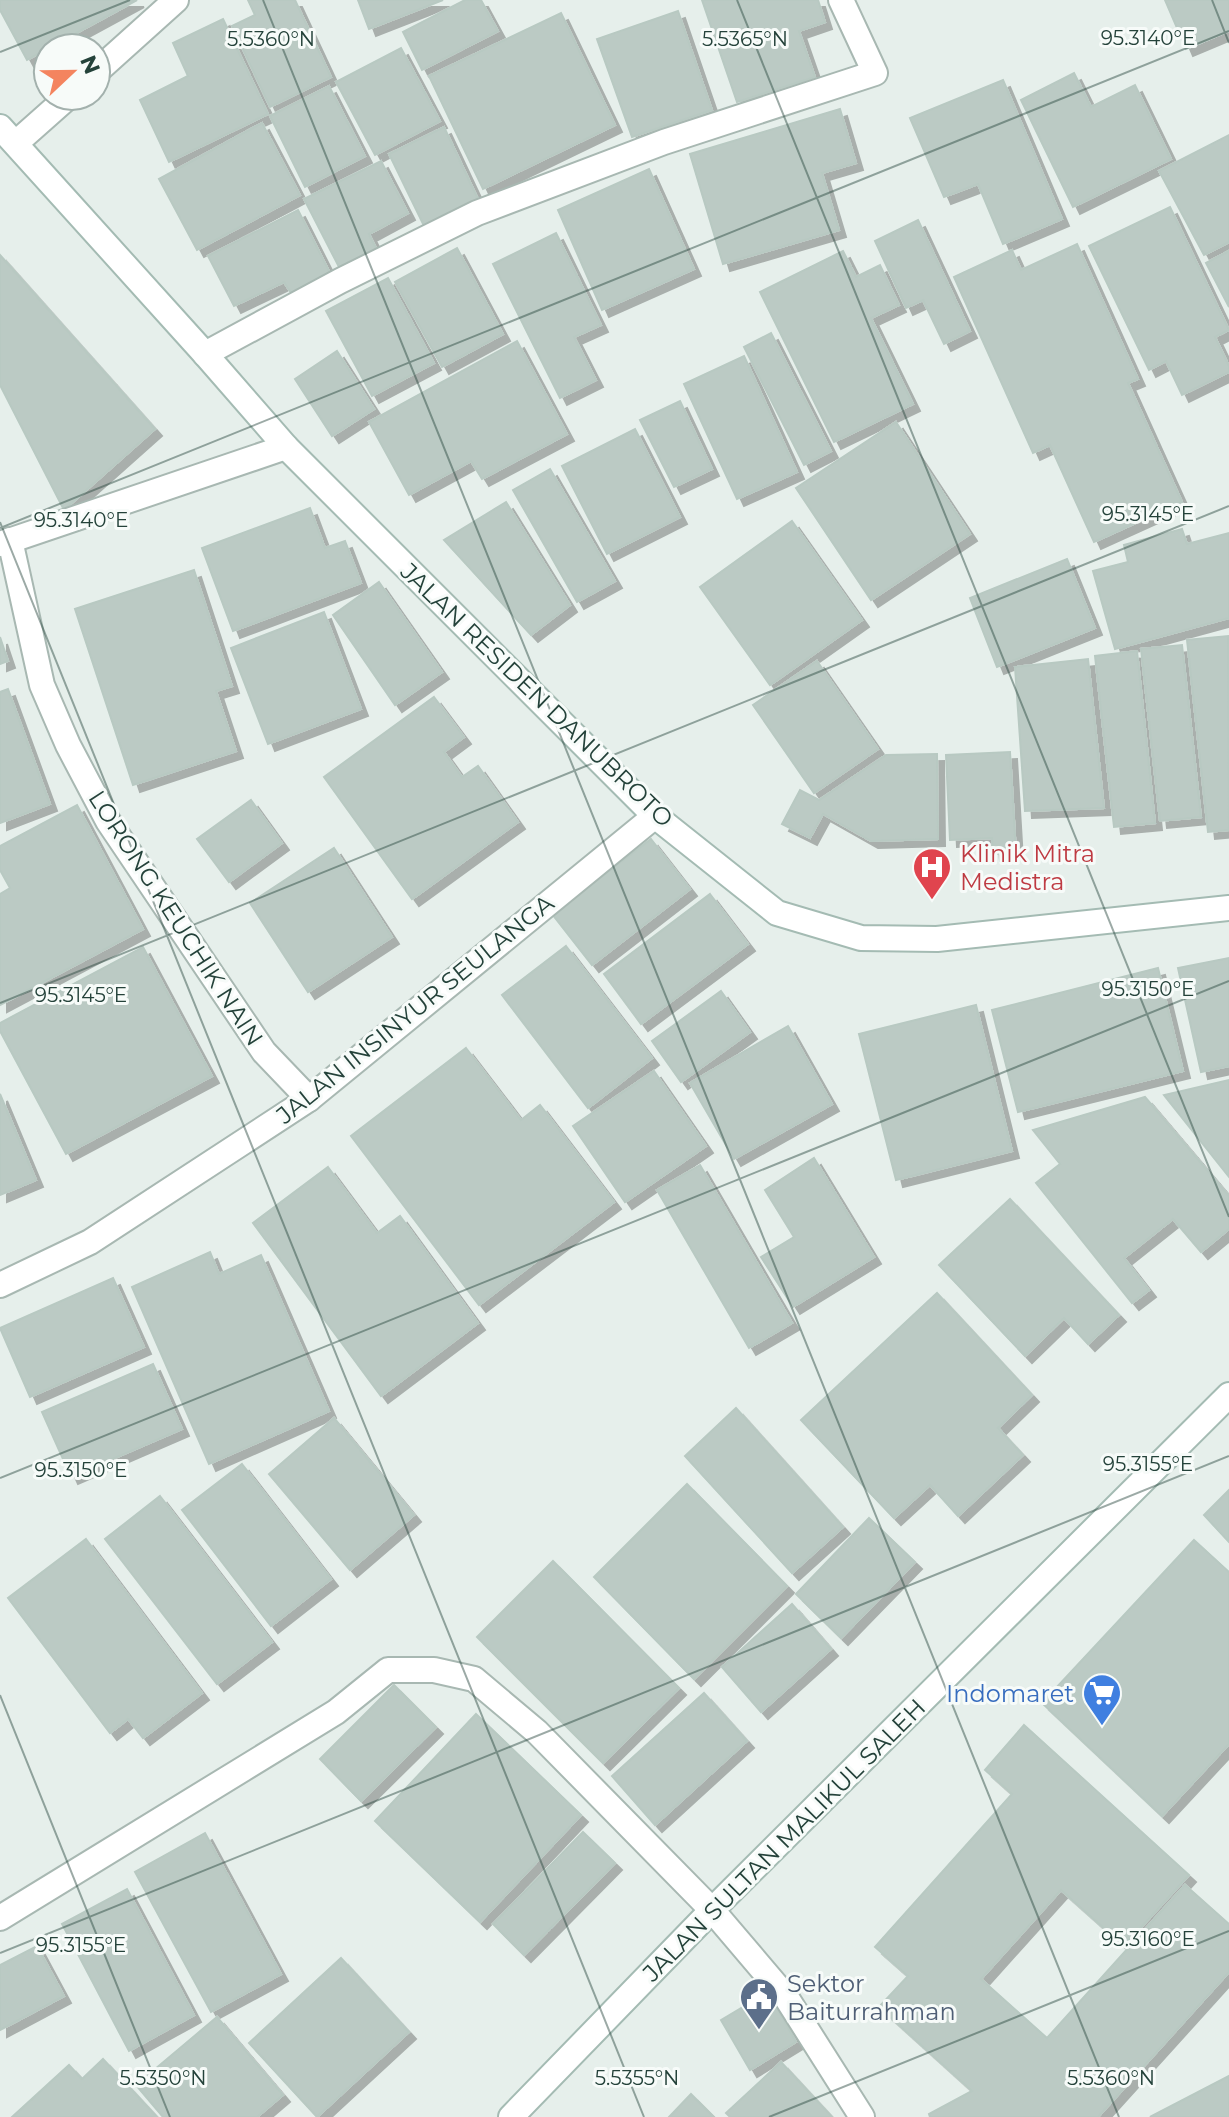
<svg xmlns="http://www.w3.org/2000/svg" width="1229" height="2117" viewBox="0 0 1229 2117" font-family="Montserrat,sans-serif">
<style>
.building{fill:#bbcac4;stroke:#b8c9c2;stroke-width:2;filter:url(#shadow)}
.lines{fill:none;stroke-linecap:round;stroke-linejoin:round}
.street-casing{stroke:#a8b8b2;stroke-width:28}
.secondary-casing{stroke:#a4bbb3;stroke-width:28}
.street{stroke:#fff;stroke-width:24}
.secondary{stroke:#fff;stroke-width:24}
.ticks{fill:none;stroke:#24423a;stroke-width:2;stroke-opacity:0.45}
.labels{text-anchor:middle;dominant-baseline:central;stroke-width:6;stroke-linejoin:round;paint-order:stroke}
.street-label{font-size:24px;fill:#24423a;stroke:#f7fbf9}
.health-label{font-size:24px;fill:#be3a42;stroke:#f7fbf9;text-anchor:start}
.shop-label{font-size:24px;fill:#366cbe;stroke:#f7fbf9;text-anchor:end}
.service-label{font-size:24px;fill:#4e5e75;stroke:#f7fbf9;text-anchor:start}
.ticks-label{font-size:20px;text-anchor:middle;fill:#24423a;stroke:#f7fbf9;stroke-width:6;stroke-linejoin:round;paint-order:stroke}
</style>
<defs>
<filter id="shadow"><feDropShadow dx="7" dy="7" stdDeviation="0" flood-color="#0004"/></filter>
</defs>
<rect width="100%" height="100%" fill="#e6efeb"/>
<g class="building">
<polygon points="0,0 137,0 27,60 0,10"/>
<polygon points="248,0 295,0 331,77 270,107 232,26 255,15"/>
<polygon points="358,0 443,0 369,29"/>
<polygon points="465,0 481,0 498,31 422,70 403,32"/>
<polygon points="702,0 818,0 825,22 799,31 815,77 737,102"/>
<polygon points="1165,0 1229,0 1229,31 1186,49"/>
<polygon points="678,11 712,110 632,137 597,39"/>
<polygon points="561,13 615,125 483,189 429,76"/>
<polygon points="223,19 268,114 169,162 140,100 188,76 173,43"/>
<polygon points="401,48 440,121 375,155 336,82"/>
<polygon points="1074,73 1091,107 1135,85 1171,159 1073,207 1021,100"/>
<polygon points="1003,80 1062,219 1003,244 978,184 944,197 910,118"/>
<polygon points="329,86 365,156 305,187 270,116"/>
<polygon points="840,109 856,163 822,173 839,230 723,264 690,154"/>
<polygon points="262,123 300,195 197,250 159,179"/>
<polygon points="444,127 478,199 424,226 389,154"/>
<polygon points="1229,135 1229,242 1204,255 1159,171"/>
<polygon points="381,161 408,213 369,234 377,250 340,269 304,199"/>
<polygon points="649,169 694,269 602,310 558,210"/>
<polygon points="1170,207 1229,330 1215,337 1229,366 1229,372 1182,395 1166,361 1149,370 1089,246"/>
<polygon points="298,210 330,273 291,293 284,282 234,306 208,256"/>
<polygon points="918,220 970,331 944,344 923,300 906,308 875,241"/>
<polygon points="556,233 601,325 574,337 596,380 560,398 493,264"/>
<polygon points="1077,244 1138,379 1128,383 1182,502 1094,542 1050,445 1033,453 954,277 1012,250 1021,270"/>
<polygon points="457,248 503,334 442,367 395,282"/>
<polygon points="843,251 856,277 880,265 899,305 871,318 913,404 834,442 760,292"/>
<polygon points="1229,251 1229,307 1206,263"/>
<polygon points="0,255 155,429 64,510 0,385"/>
<polygon points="388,278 434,363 372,396 326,311"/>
<polygon points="771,333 831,451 804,465 744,347"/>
<polygon points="517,341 567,434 482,479 471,461 409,495 369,422"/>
<polygon points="337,351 374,409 332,436 295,379"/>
<polygon points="744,356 797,472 737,499 684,384"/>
<polygon points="680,401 712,469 674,487 640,420"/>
<polygon points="896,422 970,534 871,600 796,488"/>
<polygon points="635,429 680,517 607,554 562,466"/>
<polygon points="550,469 615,581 577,602 513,490"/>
<polygon points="506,502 570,605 531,635 444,540"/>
<polygon points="310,508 325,548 345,541 361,583 233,631 202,548"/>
<polygon points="792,521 862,620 770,685 700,587"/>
<polygon points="1182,529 1187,544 1229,533 1229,618 1115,649 1093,571 1128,562 1124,545"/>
<polygon points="1067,559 1095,628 997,667 970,598"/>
<polygon points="194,570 232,686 216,691 236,751 133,785 75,609"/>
<polygon points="379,582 442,672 395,705 333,615"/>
<polygon points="324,612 361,709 268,744 231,648"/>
<polygon points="1228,636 1229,830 1208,832 1187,640"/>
<polygon points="0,637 8,661 0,664"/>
<polygon points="1182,645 1201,817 1160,821 1141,649"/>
<polygon points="1137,651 1155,823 1114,827 1095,656"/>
<polygon points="1088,659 1104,808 1025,811 1015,667"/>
<polygon points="817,661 878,749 814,793 753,705"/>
<polygon points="8,689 50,804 0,823 0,692"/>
<polygon points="434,697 464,737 444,752 462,777 478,766 518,822 412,899 324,777"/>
<polygon points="1010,752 1016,853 993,854 992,838 950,840 946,755"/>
<polygon points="937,754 938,839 871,841 823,814 810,838 782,824 800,790 819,800 886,755"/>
<polygon points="251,800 282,843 229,882 197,839"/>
<polygon points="77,805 143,929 0,1005 0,894 10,888 0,870 0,846"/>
<polygon points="651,839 690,889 592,965 552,914"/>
<polygon points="334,848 392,937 308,992 250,903"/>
<polygon points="710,894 748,944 641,1024 604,974"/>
<polygon points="566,946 652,1058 588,1108 502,995"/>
<polygon points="143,947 212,1076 66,1154 0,1031 0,1023"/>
<polygon points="1229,958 1229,1066 1201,1072 1178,968"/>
<polygon points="1158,968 1183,1071 1018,1112 992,1010"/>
<polygon points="721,991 750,1032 681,1082 652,1041"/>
<polygon points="976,1005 1012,1151 896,1180 859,1034"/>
<polygon points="788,1026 832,1104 734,1159 690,1083"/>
<polygon points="466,1048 521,1120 540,1105 614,1202 479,1305 351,1136"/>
<polygon points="654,1071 706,1146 625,1202 573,1126"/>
<polygon points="1229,1080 1229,1177 1164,1095"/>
<polygon points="0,1094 36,1180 0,1195"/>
<polygon points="1145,1097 1229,1196 1229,1229 1201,1252 1173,1219 1124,1258 1149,1290 1132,1303 1036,1183 1060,1164 1033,1130"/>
<polygon points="814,1158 874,1257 793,1307 761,1257 794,1237 765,1190"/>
<polygon points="700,1165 792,1323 749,1348 657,1190"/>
<polygon points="328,1167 377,1233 400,1216 478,1323 381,1396 253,1223"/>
<polygon points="1010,1199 1119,1315 1088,1344 1064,1318 1025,1356 939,1265"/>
<polygon points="210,1252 219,1274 261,1255 329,1411 209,1464 132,1287"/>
<polygon points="113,1278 144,1347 30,1397 0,1328"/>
<polygon points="937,1293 1032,1395 998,1428 1023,1455 958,1516 930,1485 894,1518 801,1420"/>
<polygon points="153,1364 182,1429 71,1477 42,1412"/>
<polygon points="736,1408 843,1527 792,1573 685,1456"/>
<polygon points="334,1418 414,1515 350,1570 269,1474"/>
<polygon points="242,1464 331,1579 271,1626 182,1510"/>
<polygon points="687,1484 787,1586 694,1679 594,1577"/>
<polygon points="1229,1490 1229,1542 1204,1515"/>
<polygon points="160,1496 272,1642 217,1684 105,1539"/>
<polygon points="869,1518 915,1562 841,1638 796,1594"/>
<polygon points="86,1539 202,1693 143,1738 128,1719 110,1733 8,1598"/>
<polygon points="1194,1540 1229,1572 1229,1744 1162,1816 1042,1703"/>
<polygon points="553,1561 679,1688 603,1763 477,1637"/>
<polygon points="792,1604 831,1649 761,1712 722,1667"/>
<polygon points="394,1685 436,1727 361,1801 320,1759"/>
<polygon points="704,1693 747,1741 655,1825 612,1776"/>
<polygon points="476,1714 581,1815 480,1922 375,1821"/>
<polygon points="1024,1725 1189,1875 1124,1946 1061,1890 981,1979 1047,2038 1185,1885 1229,1924 1229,1972 1098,2117 930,2117 929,2114 972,2091 879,2007 908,1976 875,1947 1012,1794 985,1770"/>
<polygon points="583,1832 615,1863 524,1955 493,1924"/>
<polygon points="205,1833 281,1974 211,2012 135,1872"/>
<polygon points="127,1889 194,2015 129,2051 62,1924"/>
<polygon points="37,1946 64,1996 0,2030 0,1965"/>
<polygon points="341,1958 409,2032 317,2117 249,2043"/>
<polygon points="768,1992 796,2042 750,2070 721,2020"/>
<polygon points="217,2017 283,2095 257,2117 163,2117 136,2085"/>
<polygon points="103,2059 157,2117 12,2117 69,2065 82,2079"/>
<polygon points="781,2062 832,2117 730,2117 726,2113"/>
<polygon points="1229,2076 1229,2117 1150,2117"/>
<polygon points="691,2094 714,2117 669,2117"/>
</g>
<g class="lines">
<defs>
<g id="street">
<polyline points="96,72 176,0"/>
<polyline points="16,143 69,96"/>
<polyline points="205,354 340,281 477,213 664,142 875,73 841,0"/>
<polyline points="10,540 42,685 68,745 108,821 264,1052 309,1099"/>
<polyline points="0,544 286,447"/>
<polyline points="0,1285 90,1242 309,1099 655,816"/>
<polyline points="0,1918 336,1712 388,1670 434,1670 474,1679 537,1732 712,1910 786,1997 862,2117"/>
</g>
<g id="secondary">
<polyline points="0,127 205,354 286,447 655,816 777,913 861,938 937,939 1229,908"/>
<polyline points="511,2117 712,1910 1229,1395"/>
</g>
</defs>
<use href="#street" class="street-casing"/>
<use href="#secondary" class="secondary-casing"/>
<use href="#street" class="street"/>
<use href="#secondary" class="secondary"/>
</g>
<path class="ticks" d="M263 0 1119 2117M737 0 1229 1217M1212 0 1229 43M0 52 130 0M0 522 644 2117M0 528 1229 31M0 1003 1229 506M0 1478 1229 981M0 1695 170 2117M0 1953 1229 1456M769 2117 1229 1931"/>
<defs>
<symbol id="hospital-pin" viewBox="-11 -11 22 30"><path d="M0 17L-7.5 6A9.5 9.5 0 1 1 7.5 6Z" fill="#e0444e" stroke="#f7fbf9"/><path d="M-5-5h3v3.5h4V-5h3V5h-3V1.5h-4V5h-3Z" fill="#fff"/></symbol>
<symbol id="supermarket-pin" viewBox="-11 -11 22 30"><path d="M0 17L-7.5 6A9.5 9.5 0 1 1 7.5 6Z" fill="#3f7fe0" stroke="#f7fbf9"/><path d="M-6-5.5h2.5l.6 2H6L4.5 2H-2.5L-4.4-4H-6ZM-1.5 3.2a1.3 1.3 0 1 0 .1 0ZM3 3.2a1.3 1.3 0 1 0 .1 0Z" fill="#fff"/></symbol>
<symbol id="civic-pin" viewBox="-11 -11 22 30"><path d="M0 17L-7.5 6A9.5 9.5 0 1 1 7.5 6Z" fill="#5c6f8a" stroke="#f7fbf9"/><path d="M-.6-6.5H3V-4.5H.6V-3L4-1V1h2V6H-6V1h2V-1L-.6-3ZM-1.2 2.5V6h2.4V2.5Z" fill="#fff"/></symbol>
</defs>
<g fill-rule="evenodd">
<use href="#hospital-pin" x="910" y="845" width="44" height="60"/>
<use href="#supermarket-pin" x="1080" y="1671" width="44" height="60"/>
<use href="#civic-pin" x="737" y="1975" width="44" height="60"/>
</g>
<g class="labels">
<g class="street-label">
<text transform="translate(537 695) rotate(44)">JALAN RESIDEN DANUBROTO</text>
<text transform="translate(176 918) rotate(57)">LORONG KEUCHIK NAIN</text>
<text transform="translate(415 1009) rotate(-39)">JALAN INSINYUR SEULANGA</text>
<text transform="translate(784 1840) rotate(-45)">JALAN SULTAN MALIKUL SALEH</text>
</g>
<g class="health-label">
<text x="960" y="853">Klinik Mitra<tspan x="960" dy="28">Medistra</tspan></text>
</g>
<g class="shop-label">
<text x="1074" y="1693">Indomaret</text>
</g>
<g class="service-label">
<text x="787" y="1983">Sektor<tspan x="787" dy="28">Baiturrahman</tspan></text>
</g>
</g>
<g class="ticks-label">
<text x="1148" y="45">95.3140°E</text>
<text x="271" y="46">5.5360°N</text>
<text x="745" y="46">5.5365°N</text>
<text x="1148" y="521">95.3145°E</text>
<text x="81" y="527">95.3140°E</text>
<text x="1148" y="996">95.3150°E</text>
<text x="81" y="1002">95.3145°E</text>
<text x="1148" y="1471">95.3155°E</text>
<text x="81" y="1477">95.3150°E</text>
<text x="1148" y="1946">95.3160°E</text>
<text x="81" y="1952">95.3155°E</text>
<text x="163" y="2085">5.5350°N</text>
<text x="637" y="2085">5.5355°N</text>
<text x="1111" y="2085">5.5360°N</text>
</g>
<g transform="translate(72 72) rotate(68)"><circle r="38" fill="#f7fbf9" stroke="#a3b1ad" stroke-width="2"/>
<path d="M0-6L14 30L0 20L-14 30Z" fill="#f4845f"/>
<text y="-12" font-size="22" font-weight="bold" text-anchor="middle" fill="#24423a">N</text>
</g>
</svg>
